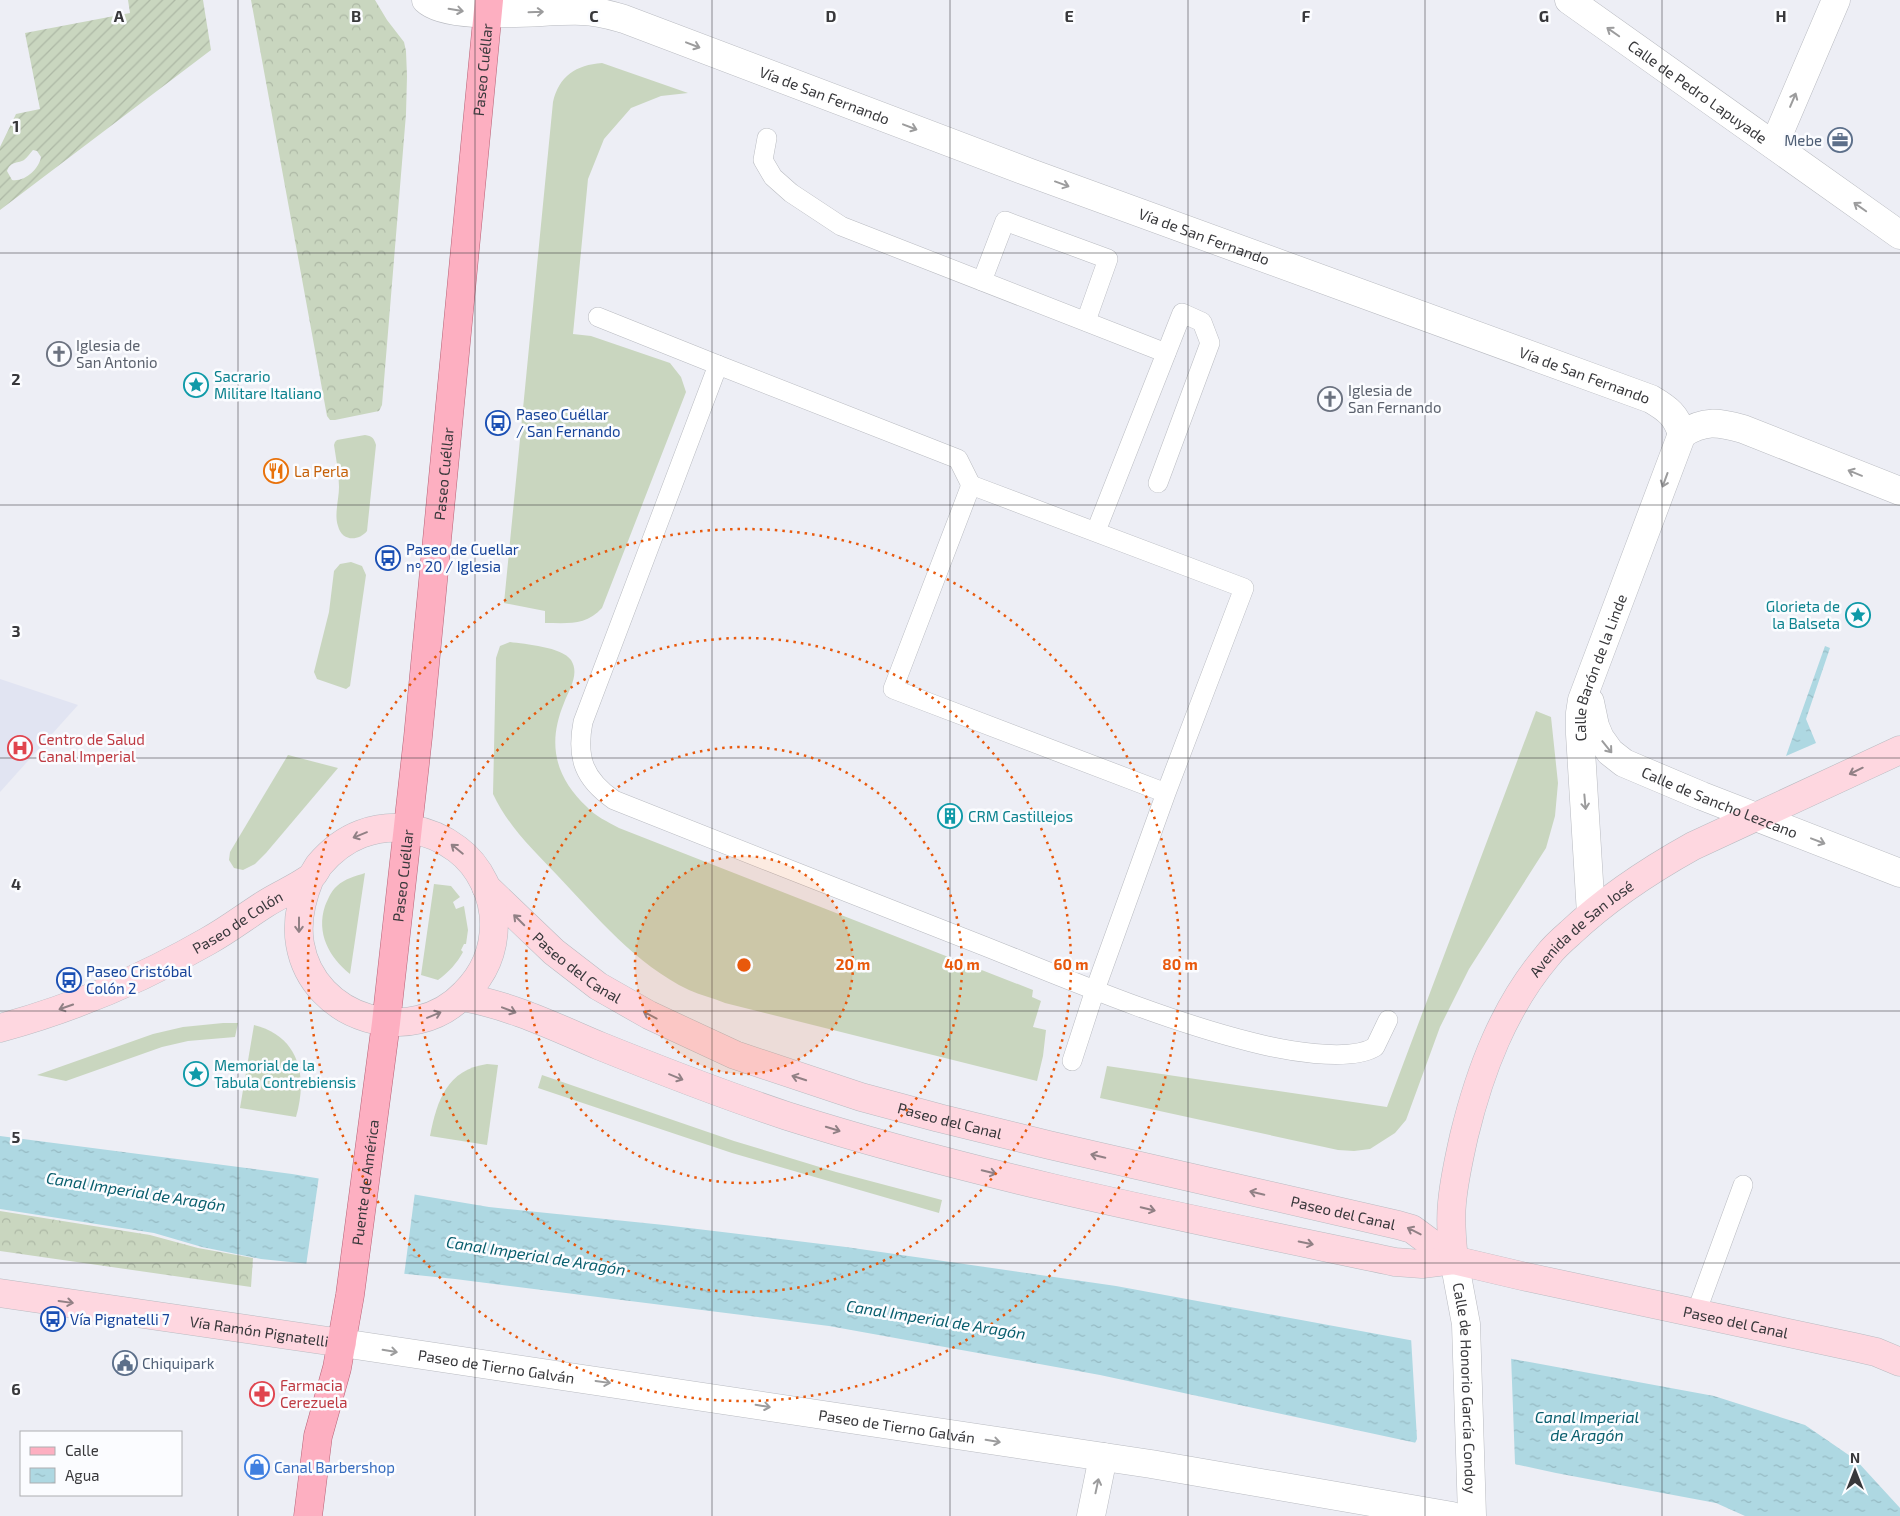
<svg xmlns="http://www.w3.org/2000/svg" width="1900" height="1516" viewBox="0 0 1900 1516" font-family="'Exo 2',sans-serif">
<style>
.built{fill:#e1e4f2}
.grass{fill:#c9d6bf}
.forest{fill:url(#forest-crowns)}
.garden{fill:url(#garden-furrows);fill-rule:evenodd}
.water{fill:url(#water-ripples)}
.pier{fill:#edeef5}
.lines{fill:none;stroke-linecap:round;stroke-linejoin:round}
.service-casing{stroke:#b9bbc1;stroke-width:20}
.minor-casing{stroke:#b9bbc1;stroke-width:29}
.tertiary-casing{stroke:#b9bbc1;stroke-width:29}
.secondary-casing{stroke:#b9bbc1;stroke-width:29}
.primary-casing{stroke:#b76377;stroke-width:29}
.service{stroke:#fff;stroke-width:19}
.minor{stroke:#fff;stroke-width:28}
.tertiary{stroke:#fff;stroke-width:28}
.secondary{stroke:#fed7e0;stroke-width:28}
.primary{stroke:#fdafc1;stroke-width:28}
.oneway{stroke:#9c9c9d}
.oneway2{stroke:#918085}
.grid{fill:none;stroke:#38383b;stroke-width:1;stroke-opacity:0.55}
.ring{fill:none;stroke:#e8590c;stroke-width:2.5;stroke-dasharray:2.5 5}
.labels{text-anchor:middle;dominant-baseline:central;stroke-width:5;stroke-linejoin:round;paint-order:stroke}
.street-label{font-size:15px;fill:#38383b;stroke:#fbfcff}
.service-label{font-size:15px;fill:#4e5e75;stroke:#fbfcff;text-anchor:end}
.worship-label{font-size:15px;fill:#5b616d;stroke:#fbfcff;text-anchor:start}
.culture-label{font-size:15px;fill:#0d838f;stroke:#fbfcff;text-anchor:start}
.transit-label{font-size:15px;fill:#164399;stroke:#fbfcff;text-anchor:start}
.food-label{font-size:15px;fill:#c56008;stroke:#fbfcff;text-anchor:start}
.health-label{font-size:15px;fill:#be3a42;stroke:#fbfcff;text-anchor:start}
.shop-label{font-size:15px;fill:#366cbe;stroke:#fbfcff;text-anchor:start}
.water-label{font-size:16px;font-style:italic;fill:#085e6d;stroke:#fbfcff}
.grid-label{font-size:16px;text-anchor:middle;font-weight:bold;fill:#38383b;stroke:#fbfcff;stroke-width:5;stroke-linejoin:round;paint-order:stroke}
.centre{fill:#e8590c;stroke:#fbfcff;stroke-width:2.5}
.ring-label{font-size:15px;text-anchor:middle;font-weight:bold;fill:#e8590c;stroke:#fbfcff;stroke-width:5;stroke-linejoin:round;paint-order:stroke}
</style>
<defs>
<pattern id="forest-crowns" width="20" height="18" patternUnits="userSpaceOnUse" patternTransform="scale(1.25)"><rect width="20" height="18" fill="#c9d6bf"/><path d="M2 6a3 3 0 1 1 6 0M12 15a3 3 0 1 1 6 0" fill="none" stroke="#adb8a5"/></pattern>
<pattern id="garden-furrows" width="10" height="10" patternUnits="userSpaceOnUse" patternTransform="scale(1.25)"><rect width="10" height="10" fill="#c9d6bf"/><path d="M-1 1l2-2M0 10L10 0M9 11l2-2" fill="none" stroke="#adb8a5"/></pattern>
<pattern id="water-ripples" width="26" height="14" patternUnits="userSpaceOnUse" patternTransform="scale(1.25)"><rect width="26" height="14" fill="#aed8e2"/><path d="M2 4q2-2 4 0t4 0M15 11q2-2 4 0t4 0" fill="none" stroke="#96bac3"/></pattern>
</defs>
<rect width="100%" height="100%" fill="#edeef5"/>
<polygon class="built" points="0,679 78,705 0,792"/>
<g class="grass">
<path d="M602 63 688 93 661 96 631 108 604 139 588 179 573 334 591 336 670 363 681 377 686 392 602 608C586 626 567 623 545 623V611L504 603 553 102C559 76 576 65 602 63Z"/>
<path d="M365 435C372 436 374 438 376 445L367 531C359 541 342 542 338 526 334 515 339 499 339 487 339 473 336 459 334 445L335 442 337 440Z"/>
<polygon points="351,562 362,566 366,575 350,686 346,689 317,679 314,672 329,612 334,571 340,564"/>
<path d="M510 642C525 644 562 647 571 660 580 674 569 690 564 703 547 744 555 777 587 807 595 816 608 822 619 828L1033 990 1032 997 1041 1001 1033 1027 1046 1030 1043 1056 1037 1081 725 1003C713 998 700 995 689 990 635 964 597 917 557 875 533 850 508 826 493 794L496 658 500 646Z"/>
<polygon points="1536,711 1551,717 1558,783 1555,816 1546,848 1469,969 1440,1027 1406,1120 1395,1133 1370,1149 1354,1151 1338,1150 1100,1098 1107,1066 1387,1107"/>
<polygon points="288,755 338,768 266,853 255,864 243,870 234,868 229,860 230,852"/>
<path d="M365 873 350 974C329 957 316 933 325 906 328 899 331 891 337 886 344 879 356 876 365 873Z"/>
<path d="M434 884 451 886 460 897 453 902 456 909 464 906 468 930 466 944H464L461 950 463 952C457 963 449 972 438 980L421 975Z"/>
<polygon points="223,1023 238,1023 235,1037 188,1041 162,1047 66,1081 37,1075 153,1034 183,1027"/>
<path d="M254 1025C299 1036 308 1076 296 1117L240 1108Z"/>
<path d="M487 1064 498 1065 487 1145 430 1136C437 1100 447 1070 487 1064Z"/>
<polygon points="542,1075 734,1141 836,1172 942,1200 939,1213 732,1153 538,1088"/>
</g>
<g class="forest">
<polygon points="251,0 375,0 387,20 404,42 406,51 407,76 406,114 382,405 379,411 335,420 330,420 327,416"/>
<polygon points="0,1211 150,1235 198,1248 253,1258 251,1287 0,1251"/>
</g>
<path class="garden" d="M128 0H203L211 50 0 210V147L16 114 40 109 25 33 130 13ZM33 150 37 151 41 157C39 169 25 182 12 180L7 171C11 161 16 164 24 160 28 157 30 153 33 150Z"/>
<g class="water">
<polygon points="1825,646 1830,648 1806,719 1816,743 1786,756"/>
<polygon points="0,1136 292,1174 489,1207 664,1225 846,1247 1116,1286 1714,1396 1805,1425 1856,1460 1900,1508 1900,1516 1745,1516 1716,1503 1556,1473 1100,1375 829,1326 455,1279 261,1259 202,1247 154,1233 0,1209"/>
</g>
<g class="pier">
<polygon points="319,1176 415,1192 404,1276 306,1266"/>
<polygon points="1411,1337 1511,1355 1515,1463 1516,1467 1414,1445 1417,1439"/>
</g>
<g class="lines">
<defs>
<g id="service">
<polyline points="767,138 763,160 773,177 791,193 841,226 1166,353"/>
<polyline points="982,281 1005,221 1108,259 1086,321"/>
<polyline points="598,317 718,365"/>
<path d="M971 485 958 459 718 365 583 722C576 758 584 779 614 800 737 849 861 898 984 946 1072 981 1160 1019 1251 1042 1282 1050 1348 1063 1375 1047L1388 1020"/>
<polyline points="1096,531 1182,313 1202,322 1210,343 1158,483"/>
<polyline points="1072,1061 1095,990 1166,793 1244,588 971,485 893,689 1166,793"/>
<polyline points="1696,1313 1743,1185"/>
</g>
<g id="minor">
<path id="s1" d="M426 0C450 23 548 9 582 11 597 11 610 15 624 19L1028 172 1651 399C1668 409 1676 415 1682 434"/>
<path id="s2" d="M1569 0 1900 235"/>
<polyline points="1774,145 1836,0"/>
<path d="M1682 434C1705 420 1717 422 1743 429L1900 491"/>
<path id="s3" d="M1590 702 1595 726 1600 738 1610 752 1624 763 1702 796 1900 873"/>
<path id="s4" d="M1591 914 1580 734V713L1582 700 1682 434"/>
<polyline points="1091,1516 1103,1457"/>
</g>
<g id="tertiary">
<path id="s5" d="M1454 1260 1466 1324 1472 1516"/>
<path id="s6" d="M342 1343 1151 1464 1452 1516"/>
</g>
<g id="secondary">
<path id="s7" d="M486 887 554 952 598 986 649 1015 735 1055 861 1097 939 1118 1049 1145 1398 1225 1412 1229 1454 1260"/>
<path id="s8" d="M462 997C510 1005 555 1027 600 1046 662 1071 724 1095 787 1116 986 1179 1191 1219 1395 1262L1422 1264 1454 1260 1522 1276 1854 1347 1876 1352 1900 1362"/>
<path id="s9" d="M0 1028C74 1008 142 979 208 941 228 930 246 916 265 904 279 895 294 889 307 880 313 877 315 871 319 865 330 852 345 840 361 834 394 822 429 828 457 849 480 866 494 896 494 924 494 951 484 974 465 993 412 1049 313 1020 300 944 296 921 301 900 310 878"/>
<path id="s10" d="M1454 1260C1452 1241 1450 1222 1452 1203 1454 1180 1459 1158 1464 1136 1480 1070 1504 1007 1548 955 1554 947 1562 940 1570 933 1607 898 1648 871 1693 846L1900 750"/>
<path id="s11" d="M0 1293 342 1343"/>
</g>
<g id="primary">
<path id="s12" d="M308 1516 318 1436 337 1368 350 1295 386 1023 418 737 489 0"/>
</g>
</defs>
<use href="#service" class="service-casing"/>
<use href="#minor" class="minor-casing"/>
<use href="#tertiary" class="tertiary-casing"/>
<use href="#secondary" class="secondary-casing"/>
<use href="#primary" class="primary-casing"/>
<use href="#service" class="service"/>
<use href="#minor" class="minor"/>
<use href="#tertiary" class="tertiary"/>
<use href="#secondary" class="secondary"/>
<use href="#primary" class="primary"/>
</g>
<defs><path id="oneway-shaft" d="M-6 0H5M1.5-3L5.5 0L1.5 3" fill="none" stroke-width="1.6" stroke-linecap="round" stroke-linejoin="round" transform="scale(1.25)"/></defs>
<g class="oneway">
<use href="#oneway-shaft" transform="translate(456 10) rotate(9)"/>
<use href="#oneway-shaft" transform="translate(536 12) rotate(-2)"/>
<use href="#oneway-shaft" transform="translate(1613 32) rotate(-145)"/>
<use href="#oneway-shaft" transform="translate(693 45) rotate(21)"/>
<use href="#oneway-shaft" transform="translate(1793 100) rotate(-67)"/>
<use href="#oneway-shaft" transform="translate(910 127) rotate(21)"/>
<use href="#oneway-shaft" transform="translate(1062 184) rotate(20)"/>
<use href="#oneway-shaft" transform="translate(1860 207) rotate(-145)"/>
<use href="#oneway-shaft" transform="translate(1855 473) rotate(-158)"/>
<use href="#oneway-shaft" transform="translate(1665 480) rotate(110)"/>
<use href="#oneway-shaft" transform="translate(1607 747) rotate(51)"/>
<use href="#oneway-shaft" transform="translate(1585 802) rotate(85)"/>
<use href="#oneway-shaft" transform="translate(1818 841) rotate(21)"/>
<use href="#oneway-shaft" transform="translate(390 1351) rotate(9)"/>
<use href="#oneway-shaft" transform="translate(603 1382) rotate(8)"/>
<use href="#oneway-shaft" transform="translate(763 1406) rotate(9)"/>
<use href="#oneway-shaft" transform="translate(993 1441) rotate(9)"/>
<use href="#oneway-shaft" transform="translate(1097 1486) rotate(-78)"/>
</g>
<g class="oneway2">
<use href="#oneway-shaft" transform="translate(1856 771) rotate(154)"/>
<use href="#oneway-shaft" transform="translate(360 835) rotate(158)"/>
<use href="#oneway-shaft" transform="translate(457 849) rotate(-141)"/>
<use href="#oneway-shaft" transform="translate(519 920) rotate(-135)"/>
<use href="#oneway-shaft" transform="translate(299 925) rotate(90)"/>
<use href="#oneway-shaft" transform="translate(66 1007) rotate(161)"/>
<use href="#oneway-shaft" transform="translate(509 1010) rotate(21)"/>
<use href="#oneway-shaft" transform="translate(434 1015) rotate(-22)"/>
<use href="#oneway-shaft" transform="translate(650 1015) rotate(-152)"/>
<use href="#oneway-shaft" transform="translate(676 1077) rotate(22)"/>
<use href="#oneway-shaft" transform="translate(799 1078) rotate(-162)"/>
<use href="#oneway-shaft" transform="translate(833 1129) rotate(17)"/>
<use href="#oneway-shaft" transform="translate(1098 1156) rotate(-167)"/>
<use href="#oneway-shaft" transform="translate(989 1172) rotate(14)"/>
<use href="#oneway-shaft" transform="translate(1257 1193) rotate(-167)"/>
<use href="#oneway-shaft" transform="translate(1148 1209) rotate(13)"/>
<use href="#oneway-shaft" transform="translate(1414 1231) rotate(-153)"/>
<use href="#oneway-shaft" transform="translate(1306 1243) rotate(12)"/>
<use href="#oneway-shaft" transform="translate(66 1302) rotate(8)"/>
</g>
<path class="grid" d="M238 0V1516M475 0V1516M712 0V1516M950 0V1516M1188 0V1516M1425 0V1516M1662 0V1516M0 253H1900M0 505H1900M0 758H1900M0 1011H1900M0 1263H1900"/>
<circle cx="744" cy="965" r="109" fill="#e8590c" fill-opacity=".12"/>
<g class="ring">
<circle cx="744" cy="965" r="109"/>
<circle cx="744" cy="965" r="218"/>
<circle cx="744" cy="965" r="327"/>
<circle cx="744" cy="965" r="436"/>
</g>
<defs>
<symbol id="office-ring" viewBox="-11 -11 22 22"><circle r="9.5" fill="#fbfcff" stroke="#5c6f8a" stroke-width="1.5"/><path d="M-6-3h4V-5.5h4V-3h4V5H-6ZM-1-4.5V-3h2v-1.5ZM-6 0V1H6V0Z" fill="#5c6f8a"/></symbol>
<symbol id="church-ring" viewBox="-11 -11 22 22"><circle r="9.5" fill="#fbfcff" stroke="#6b7280" stroke-width="1.5"/><path d="M-1.2-6h2.4v3.5h3.3v2.4h-3.3V6h-2.4V-.1h-3.3v-2.4h3.3Z" fill="#6b7280"/></symbol>
<symbol id="sight-ring" viewBox="-11 -11 22 22"><circle r="9.5" fill="#fbfcff" stroke="#0f9aa8" stroke-width="1.5"/><path d="M0-6L1.8-2.2L6-1.7L2.9 1.2L3.7 5.4L0 3.3L-3.7 5.4L-2.9 1.2L-6-1.7L-1.8-2.2Z" fill="#0f9aa8"/></symbol>
<symbol id="bus-ring" viewBox="-11 -11 22 22"><circle r="9.5" fill="#fbfcff" stroke="#1a4fb4" stroke-width="1.5"/><path d="M-5-6H5V4H4V6H2V4H-2V6H-4V4H-5ZM-3.5-4V0h7V-4ZM-3.5 1.2v1.5H-2V1.2ZM2 1.2v1.5H3.5V1.2Z" fill="#1a4fb4"/></symbol>
<symbol id="restaurant-ring" viewBox="-11 -11 22 22"><circle r="9.5" fill="#fbfcff" stroke="#e8710a" stroke-width="1.5"/><path d="M-5-6h1v4h1v-4h1v4h1v-4h1v5L-1.5 .5V6h-2V.5L-5-1ZM5-6V6H3V1.5H1.5Q1.5-4 5-6Z" fill="#e8710a"/></symbol>
<symbol id="hospital-ring" viewBox="-11 -11 22 22"><circle r="9.5" fill="#fbfcff" stroke="#e0444e" stroke-width="1.5"/><path d="M-5-5h3v3.5h4V-5h3V5h-3V1.5h-4V5h-3Z" fill="#e0444e"/></symbol>
<symbol id="building-ring" viewBox="-11 -11 22 22"><circle r="9.5" fill="#fbfcff" stroke="#0f9aa8" stroke-width="1.5"/><path d="M-4-6H4V6H1V3H-1V6H-4ZM-2.5-4.3h1.7v1.8h-1.7ZM.8-4.3h1.7v1.8H.8ZM-2.5-1h1.7V.8h-1.7ZM.8-1h1.7V.8H.8Z" fill="#0f9aa8"/></symbol>
<symbol id="civic-ring" viewBox="-11 -11 22 22"><circle r="9.5" fill="#fbfcff" stroke="#5c6f8a" stroke-width="1.5"/><path d="M-.6-6.5H3V-4.5H.6V-3L4-1V1h2V6H-6V1h2V-1L-.6-3ZM-1.2 2.5V6h2.4V2.5Z" fill="#5c6f8a"/></symbol>
<symbol id="pharmacy-ring" viewBox="-11 -11 22 22"><circle r="9.5" fill="#fbfcff" stroke="#e0444e" stroke-width="1.5"/><path d="M-2-6h4v4h4v4h-4v4h-4v-4h-4v-4h4Z" fill="#e0444e"/></symbol>
<symbol id="shop-ring" viewBox="-11 -11 22 22"><circle r="9.5" fill="#fbfcff" stroke="#3f7fe0" stroke-width="1.5"/><path d="M-5-2.5h2.3a2.7 3.5 0 0 1 5.4 0H5L5.5 6h-11ZM-1.5-2.5h3a1.5 2.3 0 0 0-3 0Z" fill="#3f7fe0"/></symbol>
</defs>
<g fill-rule="evenodd">
<use href="#office-ring" x="1826" y="126" width="28" height="28"/>
<use href="#church-ring" x="45" y="340" width="28" height="28"/>
<use href="#sight-ring" x="182" y="371" width="28" height="28"/>
<use href="#church-ring" x="1316" y="385" width="28" height="28"/>
<use href="#bus-ring" x="484" y="409" width="28" height="28"/>
<use href="#restaurant-ring" x="262" y="457" width="28" height="28"/>
<use href="#bus-ring" x="374" y="544" width="28" height="28"/>
<use href="#sight-ring" x="1844" y="601" width="28" height="28"/>
<use href="#hospital-ring" x="6" y="734" width="28" height="28"/>
<use href="#building-ring" x="936" y="802" width="28" height="28"/>
<use href="#bus-ring" x="55" y="966" width="28" height="28"/>
<use href="#sight-ring" x="182" y="1060" width="28" height="28"/>
<use href="#bus-ring" x="39" y="1305" width="28" height="28"/>
<use href="#civic-ring" x="111" y="1349" width="28" height="28"/>
<use href="#pharmacy-ring" x="248" y="1380" width="28" height="28"/>
<use href="#shop-ring" x="243" y="1453" width="28" height="28"/>
</g>
<g class="labels">
<g class="street-label">
<text stroke="none"><textPath href="#s12" startOffset="1458">Paseo Cuéllar</textPath></text>
<text stroke="none"><textPath href="#s2" startOffset="158">Calle de Pedro Lapuyade</textPath></text>
<text stroke="none"><textPath href="#s1" startOffset="416">Vía de San Fernando</textPath></text>
<text stroke="none"><textPath href="#s1" startOffset="821">Vía de San Fernando</textPath></text>
<text stroke="none"><textPath href="#s1" startOffset="1226">Vía de San Fernando</textPath></text>
<text stroke="none"><textPath href="#s12" startOffset="1052">Paseo Cuéllar</textPath></text>
<text stroke="none"><textPath href="#s4" startOffset="250">Calle Barón de la Linde</textPath></text>
<text stroke="none"><textPath href="#s3" startOffset="176">Calle de Sancho Lezcano</textPath></text>
<text stroke="none"><textPath href="#s12" startOffset="648">Paseo Cuéllar</textPath></text>
<text stroke="none"><textPath href="#s9" startOffset="261">Paseo de Colón</textPath></text>
<text stroke="none"><textPath href="#s10" startOffset="369">Avenida de San José</textPath></text>
<text stroke="none"><textPath href="#s7" startOffset="122">Paseo del Canal</textPath></text>
<text stroke="none"><textPath href="#s7" startOffset="528">Paseo del Canal</textPath></text>
<text stroke="none"><textPath href="#s12" startOffset="339">Puente de América</textPath></text>
<text stroke="none"><textPath href="#s7" startOffset="932">Paseo del Canal</textPath></text>
<text stroke="none"><textPath href="#s8" startOffset="1320">Paseo del Canal</textPath></text>
<text stroke="none"><textPath href="#s11" startOffset="262">Vía Ramón Pignatelli</textPath></text>
<text stroke="none"><textPath href="#s6" startOffset="156">Paseo de Tierno Galván</textPath></text>
<text stroke="none"><textPath href="#s5" startOffset="129">Calle de Honorio García Condoy</textPath></text>
<text stroke="none"><textPath href="#s6" startOffset="561">Paseo de Tierno Galván</textPath></text>
</g>
<g class="service-label">
<text x="1822" y="140">Mebe</text>
<text x="142" y="1363" text-anchor="start">Chiquipark</text>
</g>
<g class="worship-label">
<text x="76" y="345">Iglesia de<tspan x="76" dy="17">San Antonio</tspan></text>
<text x="1348" y="390">Iglesia de<tspan x="1348" dy="17">San Fernando</tspan></text>
</g>
<g class="culture-label">
<text x="214" y="376">Sacrario<tspan x="214" dy="17">Militare Italiano</tspan></text>
<text x="1840" y="606" text-anchor="end">Glorieta de<tspan x="1840" dy="17">la Balseta</tspan></text>
<text x="968" y="816">CRM Castillejos</text>
<text x="214" y="1065">Memorial de la<tspan x="214" dy="17">Tabula Contrebiensis</tspan></text>
</g>
<g class="transit-label">
<text x="516" y="414">Paseo Cuéllar<tspan x="516" dy="17">/ San Fernando</tspan></text>
<text x="406" y="549">Paseo de Cuellar<tspan x="406" dy="17">nº 20 / Iglesia</tspan></text>
<text x="86" y="971">Paseo Cristóbal<tspan x="86" dy="17">Colón 2</tspan></text>
<text x="70" y="1319">Vía Pignatelli 7</text>
</g>
<g class="food-label">
<text x="294" y="471">La Perla</text>
</g>
<g class="health-label">
<text x="38" y="739">Centro de Salud<tspan x="38" dy="17">Canal Imperial</tspan></text>
<text x="280" y="1385">Farmacia<tspan x="280" dy="17">Cerezuela</tspan></text>
</g>
<g class="shop-label">
<text x="274" y="1467">Canal Barbershop</text>
</g>
<g class="water-label">
<text transform="translate(136 1191) rotate(9)">Canal Imperial de Aragón</text>
<text transform="translate(536 1255) rotate(9)">Canal Imperial de Aragón</text>
<text transform="translate(936 1319) rotate(9)">Canal Imperial de Aragón</text>
<text x="1587" y="1416">Canal Imperial<tspan x="1587" dy="18">de Aragón</tspan></text>
</g>
</g>
<g class="grid-label">
<text x="119" y="22">A</text>
<text x="356" y="22">B</text>
<text x="594" y="22">C</text>
<text x="831" y="22">D</text>
<text x="1069" y="22">E</text>
<text x="1306" y="22">F</text>
<text x="1544" y="22">G</text>
<text x="1781" y="22">H</text>
<text x="16" y="132">1</text>
<text x="16" y="385">2</text>
<text x="16" y="637">3</text>
<text x="16" y="890">4</text>
<text x="16" y="1143">5</text>
<text x="16" y="1395">6</text>
</g>
<circle cx="744" cy="965" r="8" class="centre"/>
<g class="ring-label">
<text x="853" y="970">20 m</text>
<text x="962" y="970">40 m</text>
<text x="1071" y="970">60 m</text>
<text x="1180" y="970">80 m</text>
</g>
<rect x="20" y="1431" width="162" height="65" fill="#fbfcff" stroke="#adaeb1"/>
<rect x="30" y="1447" width="25" height="8" fill="#fdafc1" stroke="#adaeb1"/>
<text x="65" y="1456" font-size="15" fill="#38383b">Calle</text>
<rect x="30" y="1468" width="25" height="15" fill="url(#water-ripples)" stroke="#adaeb1"/>
<text x="65" y="1481" font-size="15" fill="#38383b">Agua</text>
<g transform="translate(1855 1471)" stroke="#fbfcff" stroke-width="4" paint-order="stroke">
<path d="M0-4L9 19L0 12L-9 19Z" fill="#38383b"/>
<text y="-8" font-size="14" font-weight="bold" text-anchor="middle" fill="#38383b">N</text>
</g>
</svg>
